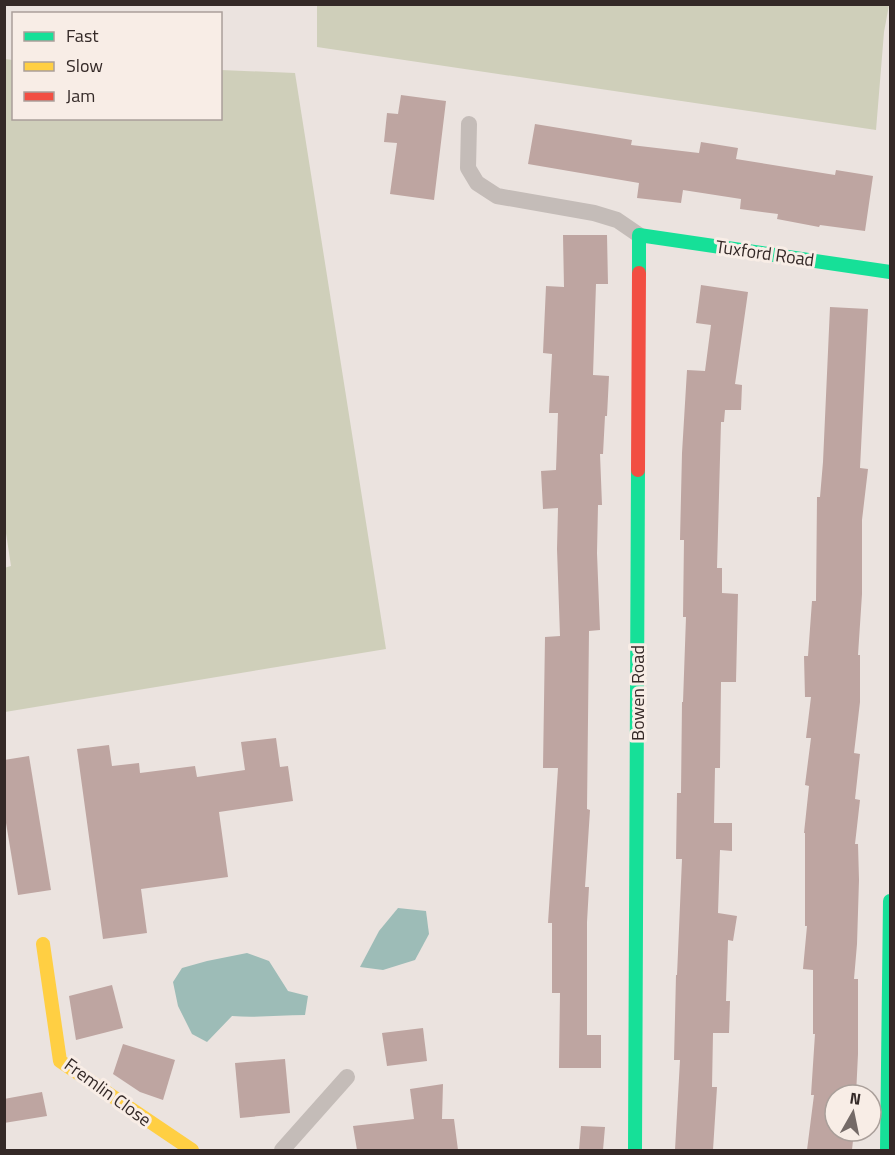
<svg xmlns="http://www.w3.org/2000/svg" width="895" height="1155" viewBox="0 0 895 1155" font-family="'Titillium Web',sans-serif">
<style>
.green{fill:#cfcfba}
.water{fill:#9dbcb7}
.building{fill:#bea5a1}
.lines{fill:none;stroke-linecap:round;stroke-linejoin:round}
.lane{stroke:#c4bcb8;stroke-width:16}
.fast{stroke:#16e098;stroke-width:14}
.slow{stroke:#ffcf43;stroke-width:14}
.jam{stroke:#f24e42;stroke-width:14}
.labels{text-anchor:middle;dominant-baseline:central;stroke-width:6;stroke-linejoin:round;paint-order:stroke}
.street-label{font-size:18px;fill:#342927;stroke:#f8ede6}
</style>
<rect width="100%" height="100%" fill="#ebe3df"/>
<g class="green">
<polygon points="317,5 889,5 884,32 876,130 317,47"/>
<polygon points="5,59 13,60 14,118 220,118 221,70 295,73 386,649 5,712 4,568 11,566 4,520"/>
</g>
<g class="water">
<polygon points="398,908 426,911 429,934 415,960 383,970 360,967 379,931"/>
<path d="M247 953 269 961 288 991 308 996 305 1015C281 1015 257 1018 232 1016L207 1042 192 1034 178 1006 173 982 182 968 207 961Z"/>
</g>
<g class="building">
<polygon points="401,95 446,101 434,200 390,194 397,143 384,142 387,113 398,114"/>
<polygon points="535,124 632,140 631,145 699,153 701,142 738,148 736,159 835,175 836,170 873,176 865,231 820,225 819,227 777,219 778,214 740,209 741,199 683,190 681,203 637,198 639,183 528,164"/>
<polygon points="563,235 607,235 608,284 596,284 593,375 609,376 607,416 605,416 603,454 600,454 602,505 598,505 597,553 600,630 589,631 587,809 590,810 585,887 589,887 587,922 587,1035 601,1035 601,1068 559,1068 560,993 552,993 552,923 548,923 558,768 543,768 545,637 560,636 557,549 558,508 543,509 541,471 556,470 558,413 549,413 552,354 543,353 546,286 564,287"/>
<polygon points="701,285 748,292 735,384 742,385 741,410 725,410 724,422 721,422 717,568 722,568 722,593 738,594 736,682 721,682 720,768 715,768 714,823 732,823 732,851 720,850 718,913 737,916 733,941 728,940 726,1001 730,1001 729,1033 713,1033 712,1087 717,1087 713,1150 675,1150 680,1060 674,1060 676,975 677,975 682,859 676,859 677,793 681,793 682,702 683,702 686,617 683,617 684,540 680,540 682,453 687,370 705,371 711,325 696,323"/>
<polygon points="830,307 868,309 860,468 868,469 862,520 862,594 858,655 860,655 860,702 854,753 860,754 855,799 860,800 855,844 858,844 859,880 857,944 854,979 858,979 858,1054 856,1095 835,1095 835,1131 854,1131 852,1150 807,1150 814,1095 811,1095 815,1034 813,1034 813,970 803,969 807,926 805,926 805,833 804,833 809,786 805,785 811,738 806,738 811,697 805,697 804,656 808,656 812,601 816,601 817,497 820,497 823,462"/>
<polygon points="276,738 280,767 288,766 293,801 219,812 228,877 141,889 147,933 103,939 77,749 109,745 112,766 139,763 140,773 195,766 197,777 245,770 241,742"/>
<polygon points="29,756 51,890 18,895 4,811 4,760"/>
<polygon points="112,985 123,1028 76,1040 69,996"/>
<polygon points="423,1028 427,1061 387,1066 382,1033"/>
<polygon points="123,1044 175,1060 163,1100 140,1092 113,1074"/>
<polygon points="285,1059 290,1113 240,1118 235,1063"/>
<polygon points="443,1084 442,1119 454,1119 458,1150 357,1150 353,1126 414,1119 410,1089"/>
<polygon points="42,1092 47,1116 4,1123 4,1099"/>
<polygon points="581,1126 605,1127 603,1150 579,1150"/>
</g>
<g class="lines">
<g class="lane">
<polyline points="469,124 468,168 477,183 497,196 594,213 617,220 639,235"/>
<polyline points="282,1150 347,1077"/>
</g>
<g class="fast">
<polyline points="639,273 639,235 890,272"/>
<polyline points="635,1150 638,470"/>
<polyline points="887,1150 890,901"/>
</g>
<polyline class="slow" points="43,944 60,1061 192,1150"/>
<polyline class="jam" points="638,470 639,273"/>
</g>
<g class="labels">
<g class="street-label">
<text transform="translate(765 253) rotate(8)">Tuxford Road</text>
<text transform="translate(637 693) rotate(-90)">Bowen Road</text>
<text transform="translate(108 1092) rotate(36)">Fremlin Close</text>
</g>
</g>
<rect width="895" height="1155" fill="none" stroke="#342927" stroke-width="12"/>
<rect x="12" y="12" width="210" height="108" fill="#f8ede6" stroke="#aa9f9a" stroke-width="1.5"/>
<rect x="24" y="32" width="30" height="9" fill="#16e098" stroke="#aa9f9a" stroke-width="1.5"/>
<text x="66" y="42" font-size="18" fill="#342927">Fast</text>
<rect x="24" y="62" width="30" height="9" fill="#ffcf43" stroke="#aa9f9a" stroke-width="1.5"/>
<text x="66" y="72" font-size="18" fill="#342927">Slow</text>
<rect x="24" y="92" width="30" height="9" fill="#f24e42" stroke="#aa9f9a" stroke-width="1.5"/>
<text x="66" y="102" font-size="18" fill="#342927">Jam</text>
<g transform="translate(853 1113) rotate(9)"><circle r="28" fill="#f8ede6" stroke="#aa9f9a" stroke-width="1.5"/>
<path d="M0-4.5L10 22L0 15L-10 22Z" fill="#746a67"/>
<text y="-9" font-size="16" font-weight="bold" text-anchor="middle" fill="#342927">N</text>
</g>
</svg>
